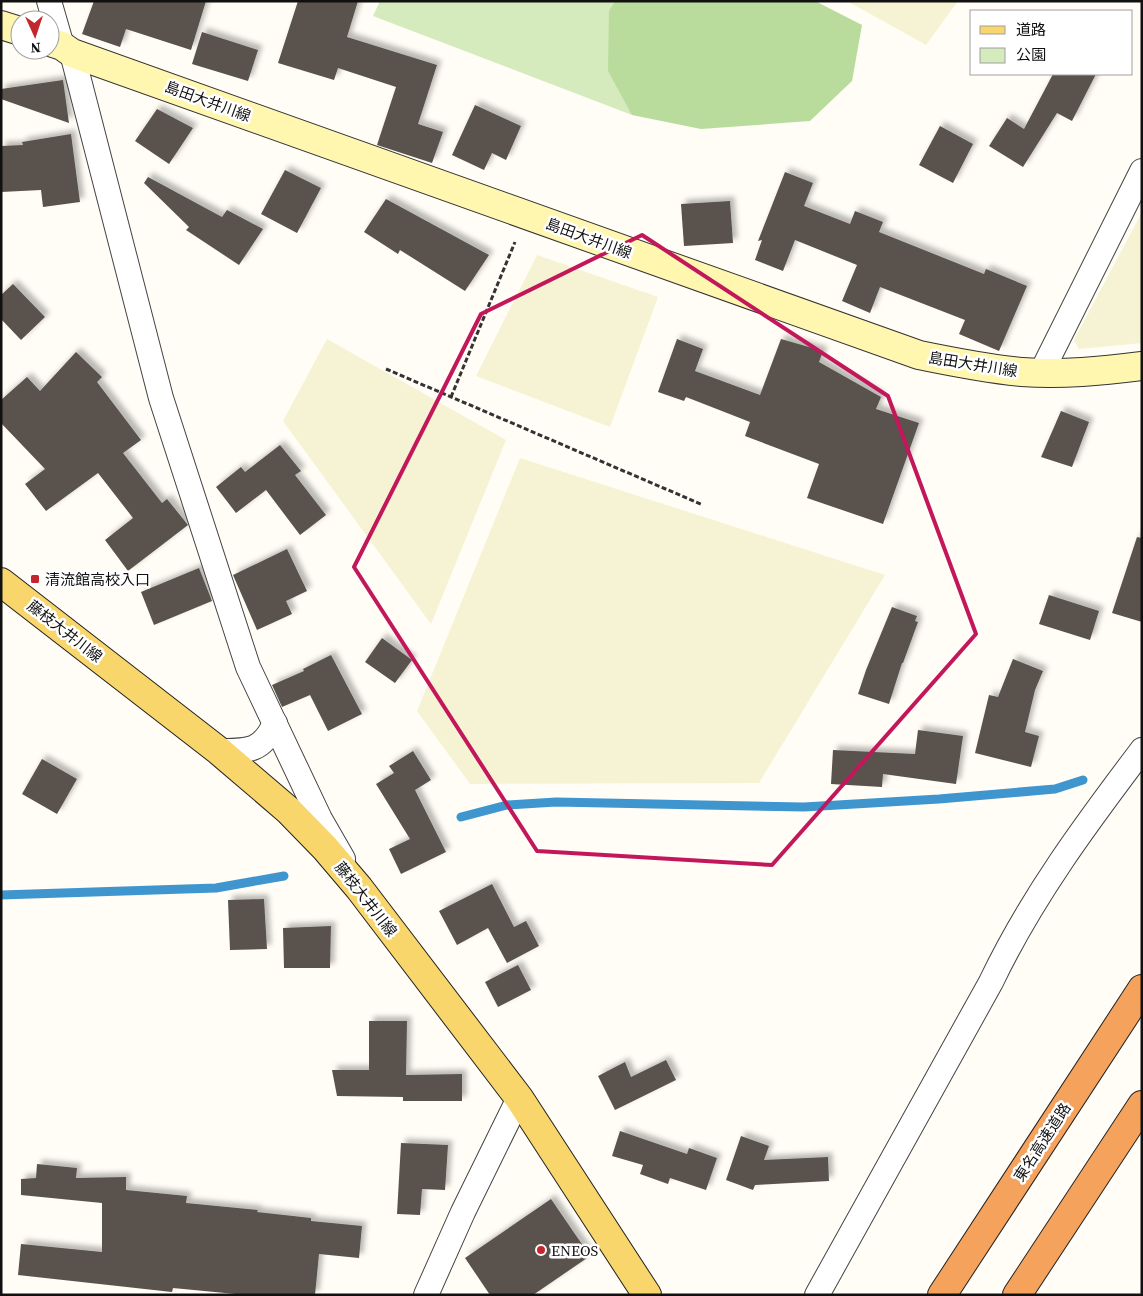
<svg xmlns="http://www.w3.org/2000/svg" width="1143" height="1296" viewBox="0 0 1143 1296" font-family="'Source Serif 4','Noto Sans JP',serif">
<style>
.farmland{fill:#f6f3d4}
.green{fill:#d5ebbd}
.forest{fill:#b9dc9c}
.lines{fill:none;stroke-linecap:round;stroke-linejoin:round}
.stream{stroke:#3f96cf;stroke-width:9}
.building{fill:#5a524d;filter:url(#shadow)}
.street-casing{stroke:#444;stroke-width:26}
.secondary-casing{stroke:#333;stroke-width:30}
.primary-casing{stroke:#222;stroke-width:30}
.highway-casing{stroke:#222;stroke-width:30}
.path{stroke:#333;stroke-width:3;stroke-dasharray:5 2.5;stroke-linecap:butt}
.street{stroke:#fff;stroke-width:24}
.secondary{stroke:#fff6b0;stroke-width:28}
.primary{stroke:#f9d66b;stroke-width:28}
.highway{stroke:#f5a25d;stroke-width:28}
.marked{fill:none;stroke:#c2185b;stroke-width:4;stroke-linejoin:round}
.poi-dot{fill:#c4262e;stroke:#fff;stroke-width:2}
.labels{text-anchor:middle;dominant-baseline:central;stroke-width:5;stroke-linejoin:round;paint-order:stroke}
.street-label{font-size:15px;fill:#111;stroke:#fff}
.poi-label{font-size:15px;fill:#111;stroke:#fff;text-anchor:start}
</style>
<defs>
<filter id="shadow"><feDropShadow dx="4.5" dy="-4.5" stdDeviation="2.5" flood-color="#0004"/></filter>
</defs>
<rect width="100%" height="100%" fill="#fffdf5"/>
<g class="farmland">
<polygon points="847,1 958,1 926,45"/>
<polygon points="1142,212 1142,343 1079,349 1074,340"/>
<polygon points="537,255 658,297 610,427 476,376"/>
<polygon points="327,339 506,440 431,624 283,421"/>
<polygon points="520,458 885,575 759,783 470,784 417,711"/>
</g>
<polygon class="green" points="380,1 615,1 612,6 618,70 632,115 373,16"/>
<polygon class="forest" points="615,1 815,1 862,25 852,81 810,121 701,129 632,115 608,71 609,11"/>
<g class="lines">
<g class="stream">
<polyline points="461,817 507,805 556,802 804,807 939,799 1055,789 1083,780"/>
<polyline points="1,895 216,888 284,876"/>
</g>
</g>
<g class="building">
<polygon points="94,1 206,1 191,50 126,29 120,47 82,34"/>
<polygon points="298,1 358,1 347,37 437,65 418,124 443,132 432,163 377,145 396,87 338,68 334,80 278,63"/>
<polygon points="202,32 258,50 248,81 192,64"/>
<polygon points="1053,74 1096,74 1072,121 1057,113 1023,167 989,146 1007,118 1024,129"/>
<polygon points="63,80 69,123 1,99 1,89"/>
<polygon points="475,105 521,126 506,160 492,153 484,170 452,155"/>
<polygon points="157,109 193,128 169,164 135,141"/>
<polygon points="940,126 973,144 953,183 919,165"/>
<polygon points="71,134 80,202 43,207 41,190 1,192 1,146 23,145 22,142"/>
<polygon points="285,170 321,188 297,233 261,214"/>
<polygon points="785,172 813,183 804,206 850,224 855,211 883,222 879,232 984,274 986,269 1027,286 999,351 959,334 965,320 880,287 870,313 842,301 857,265 795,240 783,271 755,260 762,240 758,241"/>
<polygon points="148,177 222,217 227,210 263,229 239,265 186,230 189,227 144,183"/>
<polygon points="386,199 489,255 465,291 400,250 398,254 364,232"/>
<polygon points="730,201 733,243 684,246 681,204"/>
<polygon points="13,284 45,317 21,340 1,319 1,295"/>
<polygon points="677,339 703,349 695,371 760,395 781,339 823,351 819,362 881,397 876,409 919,423 883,524 807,498 819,464 745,436 750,422 686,397 684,401 658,392"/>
<polygon points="76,352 102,377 97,382 141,440 123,453 162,503 167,499 188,525 128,571 105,540 133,518 98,473 46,511 25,484 45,469 1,423 1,400 27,377 40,391"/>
<polygon points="1061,411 1089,422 1072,467 1041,457"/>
<polygon points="280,445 301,471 295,475 326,515 300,535 266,490 236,513 216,487 241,467 245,472"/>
<polygon points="1137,537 1142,538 1142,622 1112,613"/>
<polygon points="287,549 307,591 286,601 292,614 257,630 233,575"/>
<polygon points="199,568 212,601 154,625 141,592"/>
<polygon points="1049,595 1099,611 1090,640 1039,624"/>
<polygon points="892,607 917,616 915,621 918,622 903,663 902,663 889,704 858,694 866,670"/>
<polygon points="382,638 412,660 395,683 365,662"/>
<polygon points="331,655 362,714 328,731 310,695 282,707 272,685 304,671 303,669"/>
<polygon points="1013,659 1043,671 1035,690 1025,732 1039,736 1031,767 975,753 989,695 998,697"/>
<polygon points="918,730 963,736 956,784 883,774 882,787 831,784 833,750 915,754"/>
<polygon points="413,751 431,780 415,790 446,852 401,874 389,849 410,839 376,784 394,773 389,766"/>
<polygon points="42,759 77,779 57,814 22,794"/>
<polygon points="492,884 514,927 526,921 539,946 507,963 488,928 457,945 439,911"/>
<polygon points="264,899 267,949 230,950 228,900"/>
<polygon points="331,926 330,968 284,968 283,928"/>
<polygon points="518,965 531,990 498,1007 485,982"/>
<polygon points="369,1021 407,1021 406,1075 462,1074 462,1101 403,1101 403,1097 337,1096 332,1070 369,1070"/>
<polygon points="666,1060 676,1080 615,1110 598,1076 625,1062 631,1077"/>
<polygon points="620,1131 687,1154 689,1148 717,1158 706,1190 670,1178 668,1184 640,1174 643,1165 612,1156"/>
<polygon points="741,1136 769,1146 764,1160 828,1157 829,1181 755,1185 753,1190 726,1180"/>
<polygon points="401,1143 448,1145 445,1190 422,1189 420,1215 397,1214"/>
<polygon points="37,1164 77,1168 76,1178 126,1177 126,1190 187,1196 186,1203 258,1210 257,1212 311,1218 311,1221 362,1226 359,1258 319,1254 315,1295 246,1295 173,1288 172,1292 18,1275 21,1244 102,1252 102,1203 21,1195 21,1179 36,1178"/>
<polygon points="551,1199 590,1256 533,1295 490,1295 465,1258"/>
</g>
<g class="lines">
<defs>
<g id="street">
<polyline points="49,1 62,46"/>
<polyline points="72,53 161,398 248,667 320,819 343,859"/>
<polyline points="1041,373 1142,171"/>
<path d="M219 751C248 751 262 752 275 723"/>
<polyline points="426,1295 463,1212 519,1098"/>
<path d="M817 1295 991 982C1031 898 1086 824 1142 750"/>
</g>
<g id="secondary">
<polyline points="1,25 20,31"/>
<path d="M50 42 62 46 72 53 919 355C953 362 988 369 1022 372 1062 375 1102 371 1142 366"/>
</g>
<polyline id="primary" points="1,582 219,751 288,810 325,848 359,888 519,1098 647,1295"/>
<g id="highway">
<polyline points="942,1295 1142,989"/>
<polyline points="1017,1295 1142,1105"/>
</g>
</defs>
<use href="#street" class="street-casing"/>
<use href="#secondary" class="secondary-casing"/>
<use href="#primary" class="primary-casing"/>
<use href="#highway" class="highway-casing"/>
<g class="path">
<polyline points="386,369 703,505"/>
<polyline points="451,397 515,242"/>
</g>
<use href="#street" class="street"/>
<use href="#secondary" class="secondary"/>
<use href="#primary" class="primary"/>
<use href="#highway" class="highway"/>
</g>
<path class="marked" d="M642 235 888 396 976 634 772 865 537 851 354 567 481 314Z"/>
<g class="poi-dot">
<rect x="30" y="574" width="10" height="10" rx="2.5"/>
<circle cx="541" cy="1250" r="5"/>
</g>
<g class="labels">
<g class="street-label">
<text transform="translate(208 101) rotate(20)">島田大井川線</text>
<text transform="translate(589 238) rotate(20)">島田大井川線</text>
<text transform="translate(973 364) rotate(9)">島田大井川線</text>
<text transform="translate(65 631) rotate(38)">藤枝大井川線</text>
<text transform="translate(366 899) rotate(52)">藤枝大井川線</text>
<text transform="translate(1042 1142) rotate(-57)">東名高速道路</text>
</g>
<g class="poi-label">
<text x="45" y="579">清流館高校入口</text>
<text x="551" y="1250">ENEOS</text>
</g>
</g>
<rect width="1143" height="1296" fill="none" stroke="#111111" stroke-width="5"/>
<rect x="970" y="10" width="162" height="65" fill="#ffffff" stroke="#a0a0a0"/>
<rect x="980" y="26" width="25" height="8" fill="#f9d66b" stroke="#a0a0a0"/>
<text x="1016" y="35" font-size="15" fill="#111111">道路</text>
<rect x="980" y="48" width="25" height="15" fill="#d5ebbd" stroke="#a0a0a0"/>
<text x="1016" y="60" font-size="15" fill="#111111">公園</text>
<g transform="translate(35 35) rotate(177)"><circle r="24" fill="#ffffff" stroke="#a0a0a0"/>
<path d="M0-4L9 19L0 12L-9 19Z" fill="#c4262e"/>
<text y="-8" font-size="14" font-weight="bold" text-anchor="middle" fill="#111111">N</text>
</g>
</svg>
